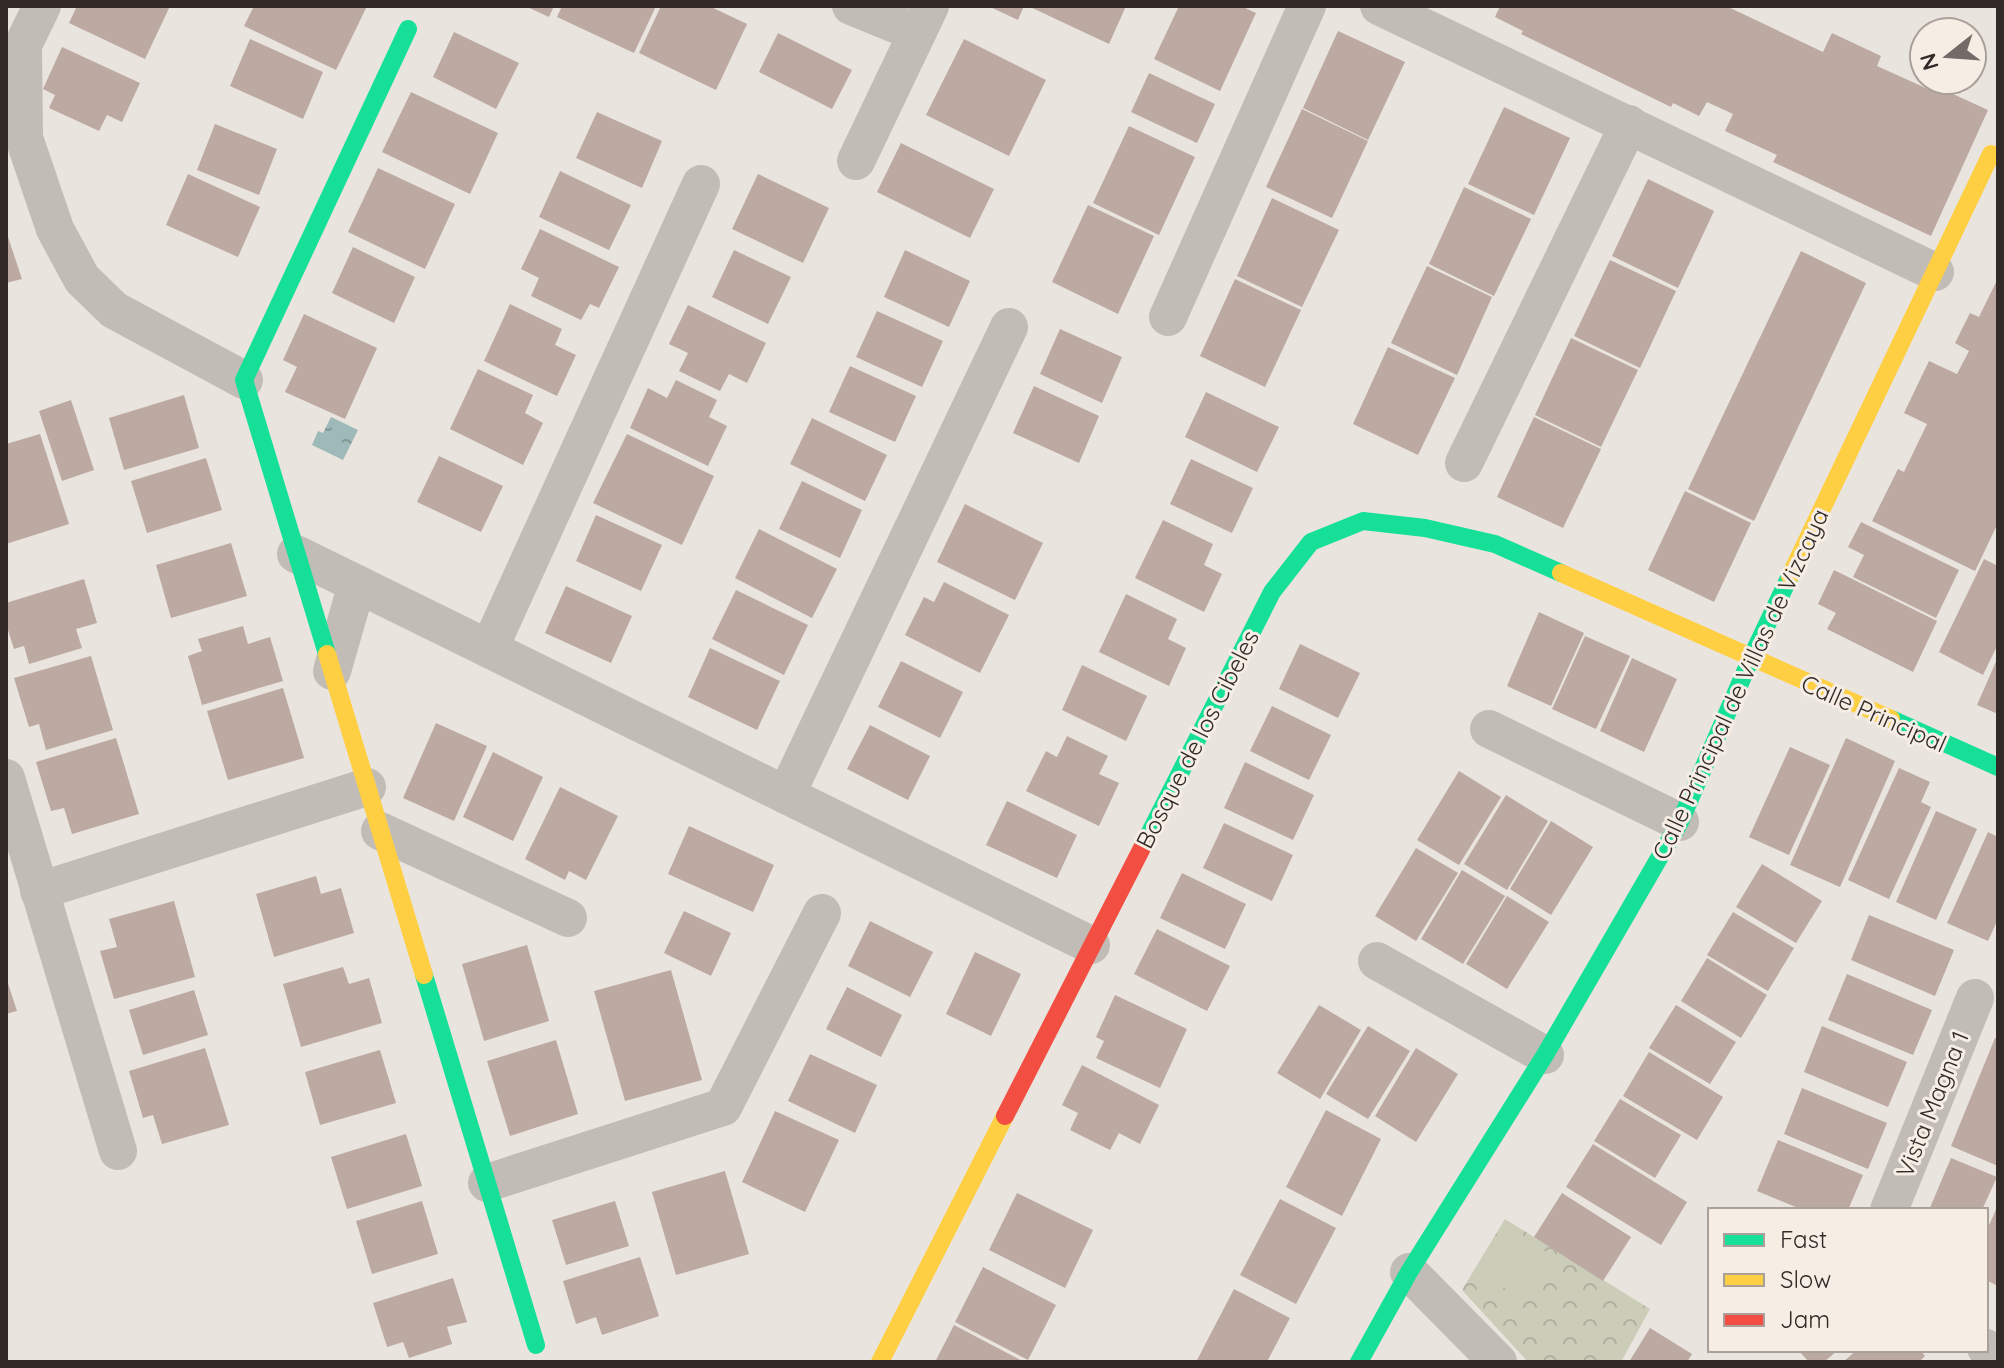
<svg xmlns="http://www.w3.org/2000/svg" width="2004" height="1368" viewBox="0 0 2004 1368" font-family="Quicksand,sans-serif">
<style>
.forest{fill:url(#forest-crowns)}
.pitch{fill:#cbcdb9}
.water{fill:url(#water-ripples)}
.building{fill:#bca9a2}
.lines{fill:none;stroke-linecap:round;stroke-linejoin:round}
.street{stroke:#c2bcb7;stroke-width:38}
.fast{stroke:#16e098;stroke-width:18}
.slow{stroke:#ffcf43;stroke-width:18}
.jam{stroke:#f24e42;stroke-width:18}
.labels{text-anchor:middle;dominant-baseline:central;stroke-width:6;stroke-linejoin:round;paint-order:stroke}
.street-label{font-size:24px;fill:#322a27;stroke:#f6eee5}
</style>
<defs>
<pattern id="forest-crowns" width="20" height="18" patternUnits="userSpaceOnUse" patternTransform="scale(2)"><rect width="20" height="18" fill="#cbcdb9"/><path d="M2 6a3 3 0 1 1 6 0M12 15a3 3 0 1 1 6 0" fill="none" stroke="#afb09f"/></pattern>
<pattern id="water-ripples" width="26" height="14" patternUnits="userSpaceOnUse" patternTransform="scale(2)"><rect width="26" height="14" fill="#9dbab8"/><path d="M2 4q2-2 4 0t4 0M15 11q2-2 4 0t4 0" fill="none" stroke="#819796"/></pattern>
</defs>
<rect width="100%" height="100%" fill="#eae4de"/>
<polygon class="forest" points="1505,1219 1650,1309 1621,1362 1528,1362 1462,1290"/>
<polygon class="pitch" points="1505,1227 1548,1253 1521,1298 1478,1272"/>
<polygon class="water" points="331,417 358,430 343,460 312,445 318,431 323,433"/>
<g class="building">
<polygon points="77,6 170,6 145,59 69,23"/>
<polygon points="254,6 367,6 336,70 244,26"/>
<polygon points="525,6 554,6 549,17"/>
<polygon points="562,6 656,6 634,53 557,17"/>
<polygon points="661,6 709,6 747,24 716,90 639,53"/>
<polygon points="988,6 1024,6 1018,20"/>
<polygon points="1028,6 1126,6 1109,44"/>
<polygon points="1179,6 1241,6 1256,13 1220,91 1154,59"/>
<polygon points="1500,6 1726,6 1823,52 1832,33 1881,56 1877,66 1928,89 1931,84 1988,110 1931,236 1773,162 1777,155 1725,131 1733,114 1707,102 1699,116 1673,103 1671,107 1521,34 1523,31 1495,17"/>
<polygon points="1338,31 1405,62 1368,140 1303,108"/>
<polygon points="454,32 519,63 496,109 433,77"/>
<polygon points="778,33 852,70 832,109 759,72"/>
<polygon points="250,39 323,72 303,119 230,86"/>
<polygon points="964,39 1046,80 1009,156 926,115"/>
<polygon points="62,47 140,83 122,122 107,115 99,131 49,108 55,95 43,89"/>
<polygon points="1149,73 1215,104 1197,143 1131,112"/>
<polygon points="411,92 498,133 470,194 382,152"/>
<polygon points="1504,107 1570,138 1534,215 1468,184"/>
<polygon points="1302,109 1368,141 1332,218 1266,187"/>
<polygon points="597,112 662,141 642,188 576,158"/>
<polygon points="215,124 277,149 259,195 197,170"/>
<polygon points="1129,126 1195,157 1159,235 1093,203"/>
<polygon points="901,143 994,189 970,238 877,192"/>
<polygon points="378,168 455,204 425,269 348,232"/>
<polygon points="560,171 631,205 609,250 539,217"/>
<polygon points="188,174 260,207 238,257 166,225"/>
<polygon points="758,174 829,208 803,263 732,229"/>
<polygon points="1648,179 1714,211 1678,288 1612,256"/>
<polygon points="1464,187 1531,219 1494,296 1429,264"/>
<polygon points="1272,198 1339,230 1302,307 1237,276"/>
<polygon points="1088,205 1154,236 1118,314 1052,282"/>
<polygon points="540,229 619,267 599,308 590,304 581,320 531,296 539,278 521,269"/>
<polygon points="6,231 22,279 6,283"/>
<polygon points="353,247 415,277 394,323 332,293"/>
<polygon points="734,250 791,277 768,324 712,297"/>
<polygon points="905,250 970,281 949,327 884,297"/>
<polygon points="1801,251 1866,283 1754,521 1688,489"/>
<polygon points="1610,260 1676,291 1640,368 1574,336"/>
<polygon points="1427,266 1492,297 1457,375 1391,343"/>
<polygon points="1998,278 1998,523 1975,571 1872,521 1898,469 1904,472 1927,424 1904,413 1929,361 1957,374 1969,351 1955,343 1970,313 1979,317"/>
<polygon points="1235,279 1301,310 1265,387 1200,356"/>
<polygon points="510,304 562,329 555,345 576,355 557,396 484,361"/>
<polygon points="688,305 766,343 747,383 729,374 720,391 679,371 688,353 669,344"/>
<polygon points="877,311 943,341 922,387 856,357"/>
<polygon points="304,314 377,348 345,419 285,392 297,367 283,360"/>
<polygon points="1060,329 1122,357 1102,403 1040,374"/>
<polygon points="1571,338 1638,370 1601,447 1535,415"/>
<polygon points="1388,347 1455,378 1418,455 1353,424"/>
<polygon points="850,366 916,396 895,442 829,412"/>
<polygon points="478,369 533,395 525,413 543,423 523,465 450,429"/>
<polygon points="676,380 717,400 709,417 727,426 708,466 630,428 648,388 667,398"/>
<polygon points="1034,386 1099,416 1079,463 1013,433"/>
<polygon points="1206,392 1279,427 1257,472 1185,437"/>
<polygon points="184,395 199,448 124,470 109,418"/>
<polygon points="71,400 94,470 62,481 39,411"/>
<polygon points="1534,417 1601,449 1563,528 1497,497"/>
<polygon points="812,418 887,455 865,501 790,464"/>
<polygon points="40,434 69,524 6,544 6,444"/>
<polygon points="627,434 714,476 682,545 593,503"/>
<polygon points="439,456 503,486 481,532 417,502"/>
<polygon points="206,458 222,510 147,533 131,481"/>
<polygon points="1191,459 1253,488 1232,533 1170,504"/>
<polygon points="802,481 862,510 840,558 779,529"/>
<polygon points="1685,491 1751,523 1714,602 1648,570"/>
<polygon points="965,504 1043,543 1015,600 937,562"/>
<polygon points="596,515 662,545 641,591 576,561"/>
<polygon points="1163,520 1213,544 1204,565 1222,574 1204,612 1135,578"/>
<polygon points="1861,522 1959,570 1936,618 1853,577 1864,555 1848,547"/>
<polygon points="759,529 837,569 812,618 735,578"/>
<polygon points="231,543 247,596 171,618 156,565"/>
<polygon points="1984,559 1998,566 1998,644 1983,675 1939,652"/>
<polygon points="1834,570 1937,621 1913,672 1827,629 1836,613 1818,604"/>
<polygon points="84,579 97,623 76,629 82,648 29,664 24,646 14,649 6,624 6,603"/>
<polygon points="944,582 1009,615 980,673 905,635 924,597 934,602"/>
<polygon points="566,586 632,616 611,663 545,633"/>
<polygon points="736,590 808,625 784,675 712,639"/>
<polygon points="1126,594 1177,619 1168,639 1186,648 1169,686 1099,652"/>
<polygon points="1539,612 1584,633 1551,706 1507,686"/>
<polygon points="243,626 248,644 270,637 283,681 202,705 188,656 202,651 198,639"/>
<polygon points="1585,636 1630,656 1596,729 1552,709"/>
<polygon points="1300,644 1360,673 1338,718 1279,689"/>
<polygon points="710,648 780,681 757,730 688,697"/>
<polygon points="91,656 113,730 46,750 39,724 29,727 14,678"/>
<polygon points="1998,657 1998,714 1977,705"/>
<polygon points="1632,658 1677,679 1644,752 1600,731"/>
<polygon points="901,661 963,692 940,738 878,707"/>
<polygon points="1082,665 1147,696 1126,741 1062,710"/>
<polygon points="283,688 304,758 228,780 207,711"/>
<polygon points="1272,706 1331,735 1309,780 1250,751"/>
<polygon points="436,723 487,746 454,821 403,798"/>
<polygon points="870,725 930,756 908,800 847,769"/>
<polygon points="1067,736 1108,756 1099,774 1119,783 1099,826 1026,791 1046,751 1057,757"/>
<polygon points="116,738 139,814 72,834 64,808 51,811 36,762"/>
<polygon points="1846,738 1895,761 1840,887 1790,865"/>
<polygon points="1790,747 1830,765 1789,855 1749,837"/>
<polygon points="493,752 543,777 513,841 463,817"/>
<polygon points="1245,762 1314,795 1293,840 1224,808"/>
<polygon points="1899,768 1930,782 1921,802 1931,807 1889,899 1848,880"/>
<polygon points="1459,771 1501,797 1459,865 1417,840"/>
<polygon points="560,787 618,816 586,880 569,871 565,880 525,859"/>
<polygon points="1506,795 1548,821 1507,890 1464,864"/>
<polygon points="1007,801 1077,835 1057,878 986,845"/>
<polygon points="1936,811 1977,829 1936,920 1896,902"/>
<polygon points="1551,821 1593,847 1551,915 1510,889"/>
<polygon points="1224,823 1293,855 1272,901 1203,868"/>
<polygon points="689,826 774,865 753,912 668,874"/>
<polygon points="1988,832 1998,837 1998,919 1988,941 1947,923"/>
<polygon points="1416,848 1458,873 1416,941 1375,916"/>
<polygon points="1762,864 1822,901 1796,943 1736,907"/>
<polygon points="1462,870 1505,896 1463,964 1421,939"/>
<polygon points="1182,873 1246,904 1225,949 1160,918"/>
<polygon points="316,876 321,894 341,888 354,933 274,957 256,894"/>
<polygon points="1507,896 1549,922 1507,989 1466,964"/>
<polygon points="174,901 195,977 114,999 100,951 117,947 109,919"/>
<polygon points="684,911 731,933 711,976 664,953"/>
<polygon points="1733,912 1794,948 1768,991 1707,955"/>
<polygon points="1869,915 1954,950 1935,996 1851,960"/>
<polygon points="870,921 933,952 910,997 848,966"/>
<polygon points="1157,929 1230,966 1207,1011 1134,974"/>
<polygon points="527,945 549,1021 484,1041 462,964"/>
<polygon points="975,952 1021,974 991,1036 946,1014"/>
<polygon points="1707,958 1767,995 1741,1038 1681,1001"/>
<polygon points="343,967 349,984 369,978 382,1023 301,1047 283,984"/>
<polygon points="671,970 702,1080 625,1101 594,991"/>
<polygon points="1847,974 1932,1010 1913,1055 1828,1020"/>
<polygon points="6,977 17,1011 6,1014"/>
<polygon points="847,987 902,1015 881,1057 826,1029"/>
<polygon points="194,990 208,1035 143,1055 129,1010"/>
<polygon points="1115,995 1187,1029 1160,1088 1096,1058 1104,1041 1096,1037"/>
<polygon points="1319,1005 1361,1030 1320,1099 1277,1073"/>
<polygon points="1676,1005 1736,1042 1710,1084 1649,1048"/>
<polygon points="1368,1026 1410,1051 1368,1119 1326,1094"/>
<polygon points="1822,1026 1907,1062 1888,1107 1804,1072"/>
<polygon points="1995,1038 1998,1039 1998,1166 1951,1146"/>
<polygon points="556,1040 578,1114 510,1136 487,1061"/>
<polygon points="205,1048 229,1125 162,1144 153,1115 143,1118 129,1071"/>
<polygon points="1416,1048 1458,1074 1416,1142 1375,1116"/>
<polygon points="380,1050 396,1103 320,1125 305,1072"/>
<polygon points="1649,1052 1723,1097 1697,1140 1623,1096"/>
<polygon points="810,1054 877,1085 855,1133 788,1101"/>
<polygon points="1082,1065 1159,1105 1140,1144 1119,1133 1110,1150 1070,1130 1078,1113 1062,1105"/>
<polygon points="1802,1088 1887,1123 1868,1169 1784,1134"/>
<polygon points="1620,1099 1681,1135 1655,1178 1594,1141"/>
<polygon points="1326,1110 1381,1139 1342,1216 1286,1187"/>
<polygon points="775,1111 839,1140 805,1212 742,1182"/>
<polygon points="406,1134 422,1186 347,1209 331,1157"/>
<polygon points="1778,1140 1863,1175 1848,1210 1803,1210 1757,1191"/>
<polygon points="1593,1144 1687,1202 1661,1245 1566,1187"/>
<polygon points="1951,1158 1997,1177 1982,1210 1929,1210"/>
<polygon points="725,1171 749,1254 676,1275 652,1192"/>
<polygon points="1017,1193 1093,1230 1065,1288 989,1250"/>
<polygon points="1562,1193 1631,1237 1603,1281 1534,1237"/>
<polygon points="1280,1199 1336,1228 1296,1304 1240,1275"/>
<polygon points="422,1201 438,1254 372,1274 356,1221"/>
<polygon points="615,1201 629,1246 566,1265 552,1220"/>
<polygon points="1998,1205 1998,1286 1986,1280 1986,1232"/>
<polygon points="640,1257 659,1316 602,1335 596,1317 576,1324 563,1281"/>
<polygon points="983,1267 1056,1305 1028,1360 955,1322"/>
<polygon points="453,1278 467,1322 447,1327 452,1344 409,1358 403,1342 387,1347 373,1303"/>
<polygon points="1234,1289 1290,1318 1270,1356 1267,1362 1196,1362"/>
<polygon points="954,1325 1024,1362 935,1362"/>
<polygon points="1650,1328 1692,1354 1687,1362 1629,1362"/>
<polygon points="1798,1350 1838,1350 1824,1362 1809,1362"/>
<polygon points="1857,1350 1920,1350 1925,1356 1919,1362 1843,1362"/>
</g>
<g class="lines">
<g class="street">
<polyline points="42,6 23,45 24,138 55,229 82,279 114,310 244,380"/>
<polyline points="851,6 917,33"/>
<polyline points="1379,6 1935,272"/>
<polyline points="856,161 930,6"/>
<polyline points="1168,317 1307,6"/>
<polyline points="1464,463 1629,124"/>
<polyline points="296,554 1091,945"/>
<polyline points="489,649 701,184"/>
<polyline points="332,671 357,584"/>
<polyline points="1489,729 1680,822"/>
<polyline points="6,778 118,1151"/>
<polyline points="786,795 1009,327"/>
<polyline points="380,831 568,918"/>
<polyline points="39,891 367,787"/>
<polyline points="1377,961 1545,1055"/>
<polyline points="487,1183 723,1107 822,913"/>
<polyline points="1889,1210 1975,998"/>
<polyline points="1409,1272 1498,1362"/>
<polyline points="1986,1348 1998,1360"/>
</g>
<g class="fast">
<polyline points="327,654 244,380 408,29"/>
<polyline points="1891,719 1998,767"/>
<polyline points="1143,846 1272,592 1311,542 1363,521 1425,528 1495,544 1561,573"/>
<polyline points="424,975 536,1345"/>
<polyline points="1359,1362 1409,1272 1545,1055 1680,822 1751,658 1790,576"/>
</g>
<g class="slow">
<polyline points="1561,573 1891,719"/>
<polyline points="1790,576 1991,154"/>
<polyline points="327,654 424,975"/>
<polyline points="880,1362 1005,1116"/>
</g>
<polyline class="jam" points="1005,1116 1143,846"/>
</g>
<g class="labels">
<g class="street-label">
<text transform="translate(1740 684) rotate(-65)">Calle Principal de Villas de Vizcaya</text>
<text transform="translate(1874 713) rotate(24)">Calle Principal</text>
<text transform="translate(1197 739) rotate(-63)">Bosque de los Cibeles</text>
<text transform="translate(1932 1104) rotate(-68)">Vista Magna 1</text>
</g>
</g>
<rect width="2004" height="1368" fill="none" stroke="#322a27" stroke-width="16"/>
<rect x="1708" y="1208" width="280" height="144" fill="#f6eee5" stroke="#a8a099" stroke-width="2"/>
<rect x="1724" y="1234" width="40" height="12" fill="#16e098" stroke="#a8a099" stroke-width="2"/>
<text x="1780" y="1248" font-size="24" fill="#322a27">Fast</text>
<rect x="1724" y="1274" width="40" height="12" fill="#ffcf43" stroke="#a8a099" stroke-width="2"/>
<text x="1780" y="1288" font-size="24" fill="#322a27">Slow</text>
<rect x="1724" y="1314" width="40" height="12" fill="#f24e42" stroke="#a8a099" stroke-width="2"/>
<text x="1780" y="1328" font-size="24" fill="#322a27">Jam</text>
<g transform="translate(1948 56) rotate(253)"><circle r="38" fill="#f6eee5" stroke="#a8a099" stroke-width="2"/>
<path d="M0-6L14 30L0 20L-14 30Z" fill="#726b67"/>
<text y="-12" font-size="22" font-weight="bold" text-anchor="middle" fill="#322a27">N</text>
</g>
</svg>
